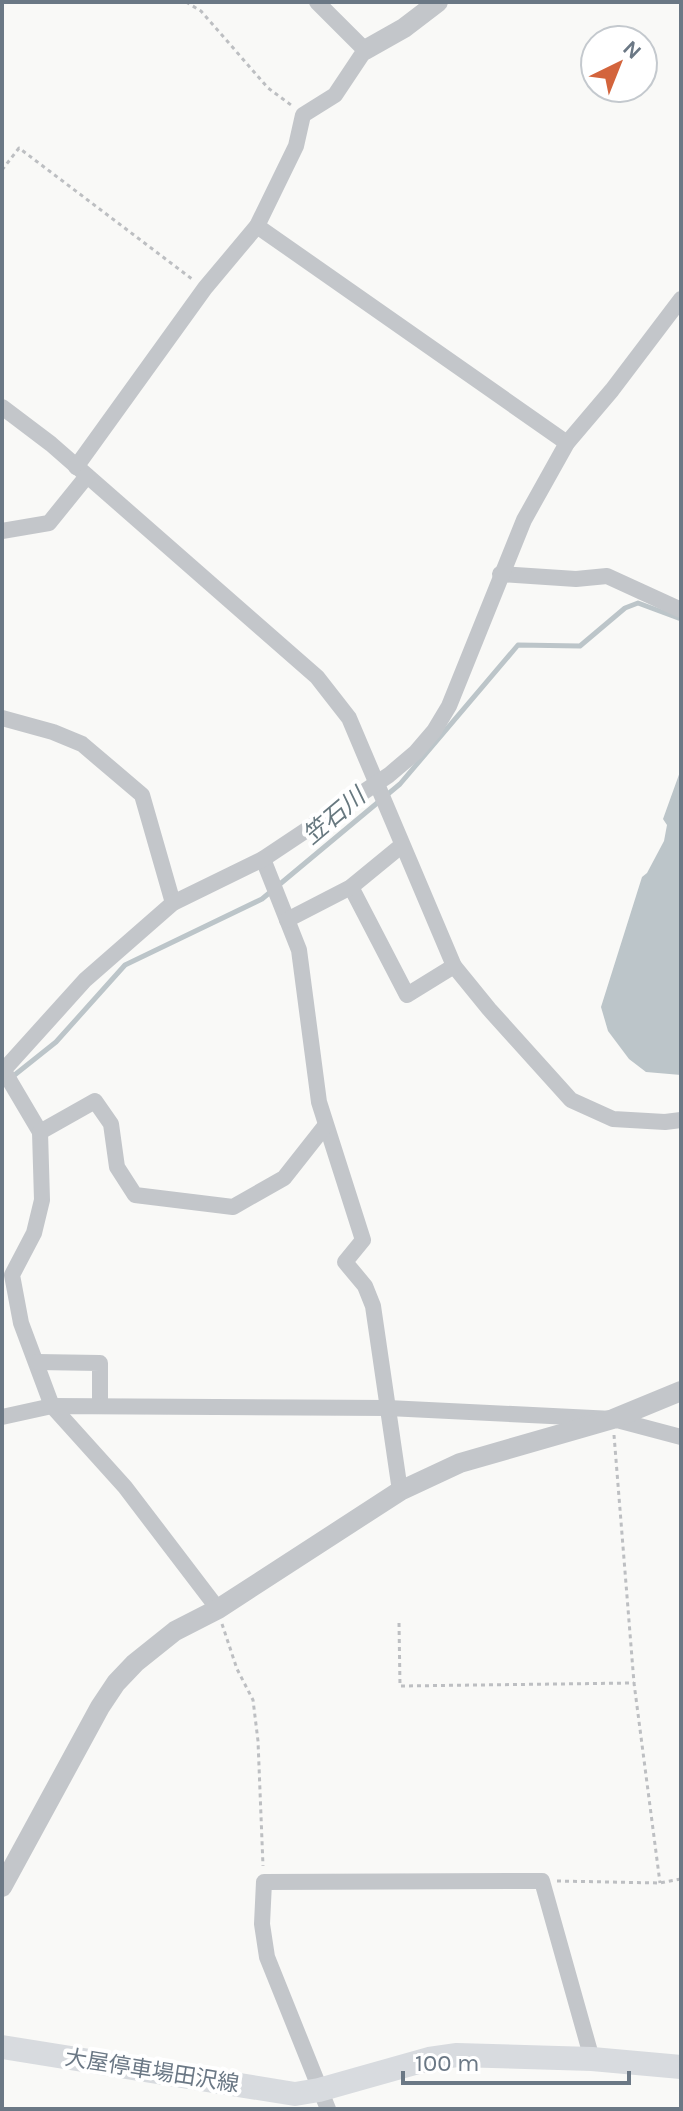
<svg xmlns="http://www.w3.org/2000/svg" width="683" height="2111" viewBox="0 0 683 2111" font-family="Karla,'Noto Sans JP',sans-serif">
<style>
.water{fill:#bcc5c9}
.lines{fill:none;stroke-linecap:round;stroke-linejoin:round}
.stream{stroke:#bcc5c9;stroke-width:5}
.path{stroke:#bdbfc2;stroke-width:3;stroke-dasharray:4 4;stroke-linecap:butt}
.minor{stroke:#c3c6ca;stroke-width:16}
.tertiary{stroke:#c3c6ca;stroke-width:20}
.secondary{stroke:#d8dbdf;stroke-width:24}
.labels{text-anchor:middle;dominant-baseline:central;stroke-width:8;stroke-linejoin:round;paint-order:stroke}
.street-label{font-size:22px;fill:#6b7885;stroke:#fff}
.water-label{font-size:24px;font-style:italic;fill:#67787f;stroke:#fff}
</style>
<rect width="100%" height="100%" fill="#f9f9f7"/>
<polygon class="water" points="681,769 681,1075 646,1072 629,1059 608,1031 601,1007 642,877 647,873 664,841 667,825 663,819"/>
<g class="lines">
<polyline class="stream" points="2,1085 56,1042 125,965 262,899 400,784 518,645 580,646 625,608 638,603 681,619"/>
<g class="path">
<polyline points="186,2 201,11 268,88 291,105"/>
<polyline points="2,170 19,148 192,279"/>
<polyline points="614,1435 634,1683 660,1883"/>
<polyline points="399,1623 400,1686 634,1683"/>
<polyline points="222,1624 237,1669 253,1700 258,1741 263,1866"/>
<polyline points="557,1881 660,1883 681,1879"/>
</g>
<g class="minor">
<polyline points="257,226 567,443"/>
<polyline points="2,407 51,444 317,677 349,718 454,966 489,1009 571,1100 613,1119 665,1122 681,1120"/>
<polyline points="76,467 205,288 257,226 296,146 303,115 335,95 365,50 317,2"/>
<polyline points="2,531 49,523 87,476"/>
<polyline points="500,574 576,579 607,576 681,610"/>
<polyline points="2,718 53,732 82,744 142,795 173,903"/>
<polyline points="263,859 299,950 319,1102 363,1240 345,1262 365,1286 373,1306 400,1491"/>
<polyline points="351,887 407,995 454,966"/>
<polyline points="287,920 351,887 401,846"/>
<polyline points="4,1071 40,1132 42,1200 34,1233 12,1275 21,1323 52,1406 125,1487 218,1609"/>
<polyline points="2,1072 85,980 173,903 263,859 389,775 416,752 434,731 449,706 524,520 567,443 612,390 681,299"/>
<polyline points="40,1132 95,1101 111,1124 117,1167 135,1195 233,1207 284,1178 325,1126"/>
<polyline points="37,1362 100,1363 100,1406"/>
<polyline points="2,1417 52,1406 388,1408 613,1419 681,1437"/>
<polyline points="328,2109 267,1957 262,1924 264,1882 542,1881 592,2059"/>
</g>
<g class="tertiary">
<polyline points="365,50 404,28 438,2"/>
<polyline points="2,1887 100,1707 116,1683 135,1663 175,1631 218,1609 400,1491 460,1463 613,1419 681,1391"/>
</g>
<polyline class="secondary" points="2,2047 295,2094 319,2090 429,2059 457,2055 592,2059 681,2067"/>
</g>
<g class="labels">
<g class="street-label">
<text transform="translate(152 2071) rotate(9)">大屋停車場田沢線</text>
</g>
<g class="water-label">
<text transform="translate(334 816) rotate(-40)">笠石川</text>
</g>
</g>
<rect width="683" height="2111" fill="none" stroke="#6b7885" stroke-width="8"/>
<g transform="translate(619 64) rotate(43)"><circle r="38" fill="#ffffff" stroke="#c4c9ce" stroke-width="2"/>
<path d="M0-6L14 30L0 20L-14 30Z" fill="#d3643c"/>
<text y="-12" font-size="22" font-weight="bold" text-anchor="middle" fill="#6b7885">N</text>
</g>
<path d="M403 2071v12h226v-12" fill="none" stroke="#6b7885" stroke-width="4"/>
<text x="415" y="2071" font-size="24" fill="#6b7885" stroke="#ffffff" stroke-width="6" paint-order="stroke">100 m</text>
</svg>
